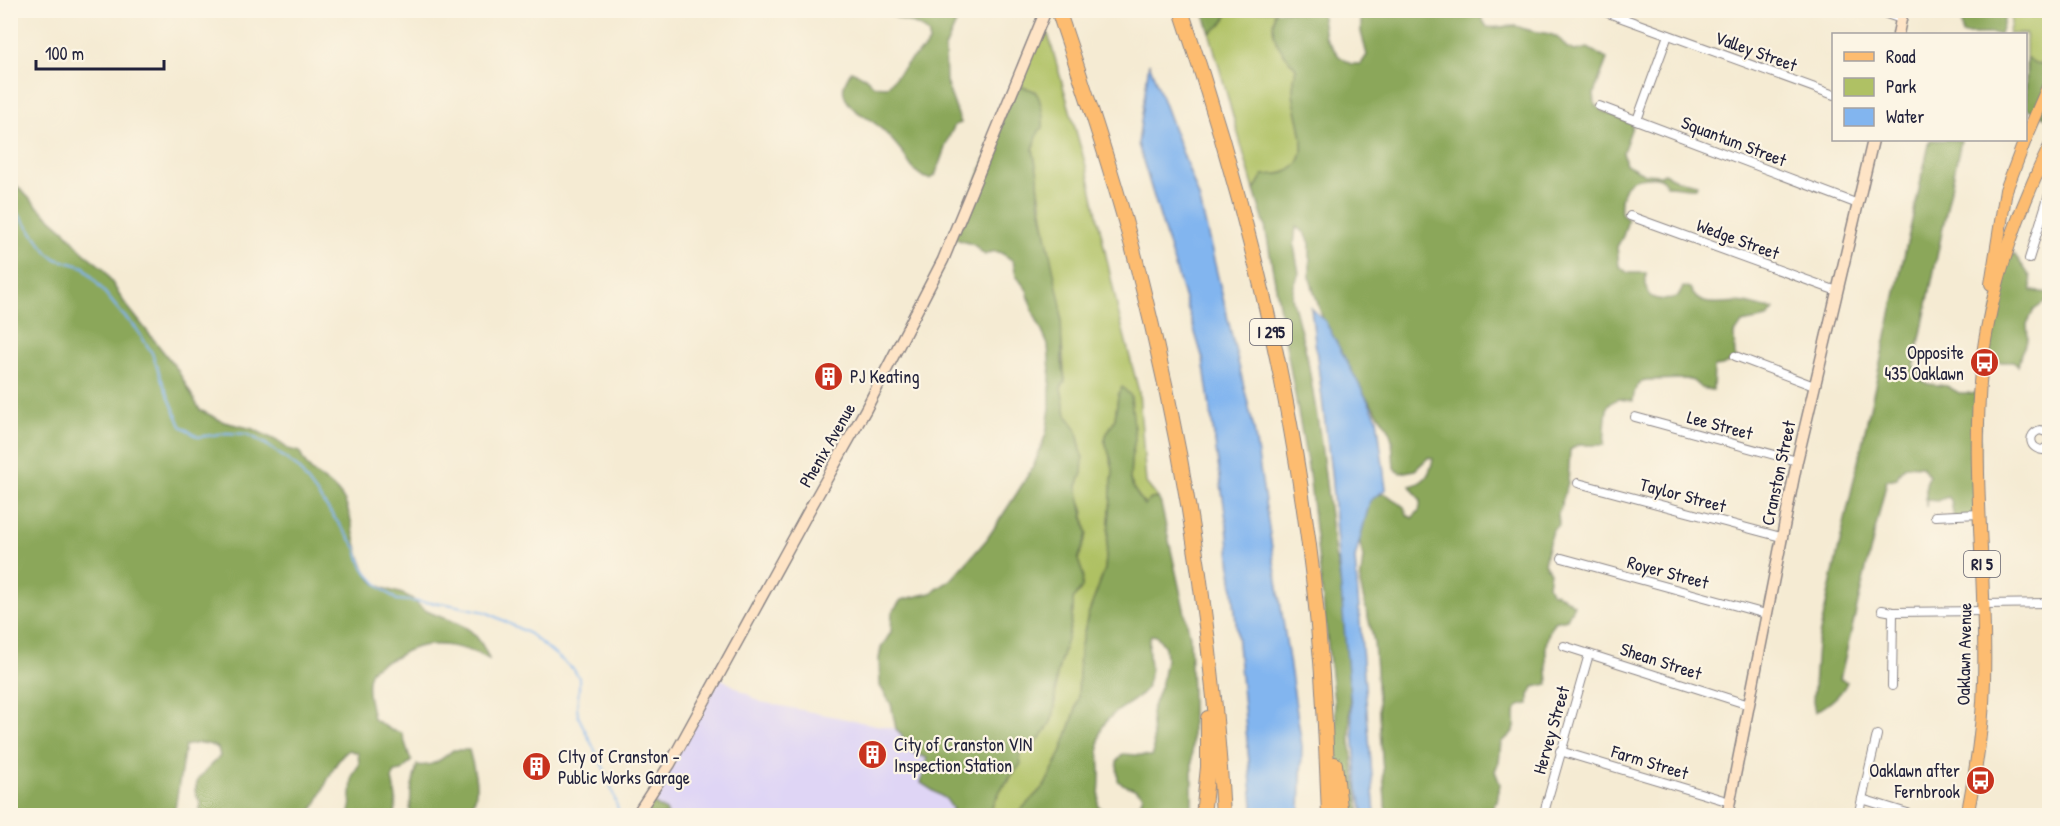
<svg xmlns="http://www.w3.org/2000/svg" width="2060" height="826" viewBox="0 0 2060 826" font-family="'Patrick Hand',sans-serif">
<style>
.built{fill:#dfd5f5}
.green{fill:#afc164;stroke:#687250;stroke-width:1.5}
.forest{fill:#8ba75a;stroke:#56644a;stroke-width:1.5}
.water{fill:#82b5ef;stroke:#526c95;stroke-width:1.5}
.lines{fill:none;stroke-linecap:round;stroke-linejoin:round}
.stream{stroke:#82b5ef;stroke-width:2}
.street-casing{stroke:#8c8687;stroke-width:10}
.secondary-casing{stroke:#8c8687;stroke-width:13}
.primary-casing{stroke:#8c8687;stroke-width:14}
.highway-casing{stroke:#8c8687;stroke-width:16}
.street{stroke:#fff;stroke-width:8}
.secondary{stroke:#fee4c6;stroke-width:10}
.primary{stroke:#fdbc70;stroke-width:12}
.highway{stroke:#fdbc70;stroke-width:14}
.labels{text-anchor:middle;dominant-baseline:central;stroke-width:4.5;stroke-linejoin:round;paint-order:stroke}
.shield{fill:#fcf5e5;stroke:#63616e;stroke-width:1.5}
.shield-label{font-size:16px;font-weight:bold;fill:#22223b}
.street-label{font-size:18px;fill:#22223b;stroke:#fcf5e5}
.poi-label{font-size:18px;fill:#22223b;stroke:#fcf5e5;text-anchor:start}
</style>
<rect width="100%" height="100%" fill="#fcf5e5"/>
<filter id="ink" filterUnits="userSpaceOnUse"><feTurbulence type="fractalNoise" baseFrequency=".0167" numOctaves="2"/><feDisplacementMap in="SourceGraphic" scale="12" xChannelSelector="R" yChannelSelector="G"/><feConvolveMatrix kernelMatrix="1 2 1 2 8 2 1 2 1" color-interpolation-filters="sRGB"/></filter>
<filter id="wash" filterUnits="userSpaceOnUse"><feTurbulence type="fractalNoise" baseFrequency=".008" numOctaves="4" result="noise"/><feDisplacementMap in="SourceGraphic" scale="24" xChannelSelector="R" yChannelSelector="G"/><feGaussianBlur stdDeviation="1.35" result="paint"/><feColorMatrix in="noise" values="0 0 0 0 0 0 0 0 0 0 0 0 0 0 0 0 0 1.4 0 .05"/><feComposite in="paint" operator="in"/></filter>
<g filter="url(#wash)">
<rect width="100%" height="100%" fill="#f5ebd3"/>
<polygon class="built" points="720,678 761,702 896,729 902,736 906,747 916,754 927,758 922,783 946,799 953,809 948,816 668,816 666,811 648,800"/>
<g class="green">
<path d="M1230 11H1275C1269 39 1279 48 1296 68 1295 75 1293 83 1293 91 1293 113 1318 160 1286 172 1280 175 1270 175 1263 175L1254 190 1210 35V33L1221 25Z"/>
<polygon points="2010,11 2049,11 2049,50 2027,91 2026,91 2026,34 2008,34 2011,24"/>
<path d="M1044 20 1088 173 1119 315 1139 392 1146 483 1158 498 1151 499 1145 505 1135 491 1130 480 1131 459 1135 439 1118 396 1115 419 1104 439C1108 450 1113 462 1113 473 1112 482 1110 489 1111 498L1105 569 1088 615 1080 649 1078 698 1075 712 1061 753 1045 785 1016 815 988 816 1001 789 1009 781 1019 752C1035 745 1047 733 1053 716 1057 704 1054 688 1057 675 1062 650 1075 624 1073 598L1080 592 1083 574 1078 560 1087 534 1083 508 1078 496 1077 486 1082 473 1080 445 1076 429 1066 415 1061 388 1065 381 1062 343 1033 149C1038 134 1045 105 1035 91L1016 85Z"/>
</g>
<g class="forest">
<path d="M954 10 960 14 945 48 946 82 961 123 955 125 948 139 935 176 929 179C915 175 910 165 903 153 896 144 886 133 877 125 866 116 851 111 845 97 841 87 846 80 851 71L865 77 874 86 887 87 911 59 924 49 929 42V35C919 20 898 23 885 11Z"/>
<polygon points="1203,11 1203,10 1230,11 1221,25 1210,33"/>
<path d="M1275 11H1321L1325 37 1339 56 1351 64H1361L1367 55 1361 32V11H1482V19L1487 27C1498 29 1506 25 1516 26 1517 26 1524 29 1525 29 1544 35 1554 29 1567 48L1575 51 1588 48 1607 59 1594 93 1595 105 1603 111 1633 124 1623 152 1626 164 1645 174 1661 175 1664 173 1678 180 1697 184 1696 188C1688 189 1676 186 1667 186 1665 182 1662 178 1657 177 1650 176 1633 178 1629 182 1621 190 1620 203 1621 213L1628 220 1623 236 1617 247 1619 266 1628 273H1646C1646 279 1645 288 1648 293 1651 300 1667 301 1674 298 1679 297 1681 292 1683 287L1690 288C1700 313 1727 299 1746 303 1756 306 1763 308 1774 309L1767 318 1742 323 1734 335 1735 356 1737 358 1722 366 1714 367 1713 390 1701 388 1693 381 1686 379 1645 380C1636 384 1634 391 1633 401L1618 399C1617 399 1609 404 1609 404 1605 409 1605 437 1604 445H1578L1570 450 1568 483 1558 514 1559 525 1552 530 1544 563 1550 572 1548 585 1551 592 1562 596 1574 605 1567 619 1554 622C1541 643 1547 661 1548 684L1534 687 1529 695V704C1509 706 1517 714 1515 727 1513 734 1507 738 1501 742L1499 761 1495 771 1500 784 1497 801 1495 802 1492 811 1487 815H1386L1374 642 1360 584 1363 557 1353 512 1375 495 1386 494 1404 507 1407 515 1412 518 1419 511 1421 501 1410 486C1426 482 1430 474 1433 459L1429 457 1415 470 1400 473 1394 468 1392 440 1389 429 1363 393 1324 323 1310 279V243L1305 233 1296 227 1294 246 1299 273 1294 286 1292 297 1307 356 1320 435 1335 555 1349 624 1350 741 1360 815H1340L1336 719 1309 473 1265 226 1254 190 1263 175C1270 174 1280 175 1286 172 1318 160 1293 113 1293 91 1293 83 1295 75 1296 68 1279 48 1269 39 1275 11Z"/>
<polygon points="1958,11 2007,11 2000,34 1962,34 1961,19"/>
<polygon points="2027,58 2035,63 2049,65 2048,118 2026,108"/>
<path d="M1016 85C1022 87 1032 88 1036 93 1041 98 1044 120 1043 128L1039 131 1033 149 1038 175 1039 201 1061 306 1062 362 1065 381 1061 388 1066 415 1076 428 1083 459 1082 473 1077 486 1087 534 1078 560 1083 574 1082 588 1073 599C1075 624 1062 650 1057 675 1054 688 1057 704 1053 717 1047 731 1035 749 1019 752L1021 764 1001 789 988 815H948L953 809 946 799 921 783 927 758 916 754 906 747 902 736 896 729 891 704 880 686 879 659 881 648 891 632 892 612 901 600 931 593 951 580 968 561 987 539 1017 493 1034 465 1046 434 1050 408V372L1048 345 1032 309 1027 290 1016 276 1013 261C1004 254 996 247 985 255L974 245 953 238Z"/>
<path d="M1930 140H1961L1914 368 1919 369 1921 380 1928 384 1947 386 1959 393H1979L1980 522 1954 520 1951 500 1948 497 1937 501 1927 500 1926 507V484L1929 476 1922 466C1907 465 1903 463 1897 478L1887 480 1840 679 1847 682C1841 696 1828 705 1815 712L1813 701 1817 645Z"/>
<path d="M10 179 40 209 64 230 84 253 103 268 124 302 177 369 200 410 224 422 253 429 279 442 288 449 300 452C309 480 335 480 345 502 356 527 354 558 372 580 380 590 399 591 409 597 414 599 417 605 423 609 455 626 473 619 489 659 466 647 434 639 409 650 403 652 398 657 392 659 385 662 373 665 370 673 364 686 371 706 373 719L391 730 402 733 410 758 412 760 402 771 395 772 392 779 396 798 395 815H350L352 777 359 764 358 753 349 750C333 760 323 794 312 811L313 815H200V803L195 791 198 779 220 756 218 748C206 742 198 742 185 746L174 815H11Z"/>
<polygon points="2014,254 2030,276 2032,291 2049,293 2049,303 2044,303 2034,310 2027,324 2028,339 2021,353 2018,366 2013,362 2000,362 1984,357 2004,262"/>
<path d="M1122 387 1131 396 1135 439 1131 459 1130 480 1135 491 1144 505 1151 499 1158 498 1161 504 1190 636 1192 694V815H1136L1143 795C1138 788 1125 787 1118 781L1117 761 1123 754 1152 756 1154 751 1151 712 1162 682 1166 659 1165 647 1157 636 1151 635C1144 651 1155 670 1147 686 1139 703 1112 709 1103 726 1095 742 1101 761 1100 777 1100 786 1099 796 1098 805L1107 815H1016L1045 785 1061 753 1075 712 1078 698 1080 649 1088 615 1105 569 1111 498C1110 489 1112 482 1113 473 1113 462 1108 450 1104 439L1115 419 1118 396Z"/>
<path d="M453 750H469C474 771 485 799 463 815H410L411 791 417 765C432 768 442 759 453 750Z"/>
<polygon points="648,800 666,811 668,815 636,816"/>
</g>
<g class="water">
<polygon points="1149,63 1199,197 1254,429 1302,746 1300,815 1254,815 1227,526 1203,359 1138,144"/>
<polygon points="1311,308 1325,321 1377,418 1386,489 1370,501 1355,558 1375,815 1364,815 1358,790 1331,472"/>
</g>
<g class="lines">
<polyline class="stream" points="10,208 19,215 48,253 56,259 84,267 122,314 136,328 152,353 162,381 181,426 198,437 227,433 247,434 267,445 297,467 356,547 362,565 367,573 380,587 397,600 447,604 486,612 530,634 574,670 579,678 579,688 577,706 578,716 608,777 620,816"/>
</g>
</g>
<g filter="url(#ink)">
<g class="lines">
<defs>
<g id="street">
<polyline points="1600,10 1834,95"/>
<polyline points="1875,10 1901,19"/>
<polyline points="1599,106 1858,204"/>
<polyline points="1637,120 1668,35"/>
<polyline points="1630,216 1837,291"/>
<polyline points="2029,259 2050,191"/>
<polyline points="1735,356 1814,386"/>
<polyline points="1635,417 1797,461"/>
<path d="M2050 436 2046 432 2040 430C2027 434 2029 449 2043 450L2050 444"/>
<polyline points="1578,483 1781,537"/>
<polyline points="1935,516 1980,514"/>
<polyline points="1562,558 1766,614"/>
<polyline points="1983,604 2050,603"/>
<polyline points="1882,610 1893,612 1984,611"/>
<polyline points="1564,646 1749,705"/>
<polyline points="1892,686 1893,612"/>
<polyline points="1560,751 1730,802"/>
<polyline points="1862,799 1917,816"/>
<polyline points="1543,816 1589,654"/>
<polyline points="1858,816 1877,735"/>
</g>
<g id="secondary">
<polyline points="1898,34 1903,10"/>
<polyline points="636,816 670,764 812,505 866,409 943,260 1046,10"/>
<polyline points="1727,816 1797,461 1873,140"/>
</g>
<g id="primary">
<polyline points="2026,138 2050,82"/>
<polyline points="1991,284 2006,190 2025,140"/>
<path d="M1967 816C1976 771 1983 726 1984 680 1987 577 1971 474 1981 371 1989 293 2015 217 2050 146"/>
</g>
<g id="highway">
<path d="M1058 10C1086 93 1114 177 1136 261 1183 443 1213 628 1223 816"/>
<path d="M1181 10C1252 219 1304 441 1321 661 1325 713 1327 764 1329 816"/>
<polyline points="1335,764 1341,816"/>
<polyline points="1203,816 1208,767 1208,718"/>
</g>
</defs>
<use href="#street" class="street-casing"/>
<use href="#secondary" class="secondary-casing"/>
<use href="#primary" class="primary-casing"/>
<use href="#highway" class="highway-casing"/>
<use href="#street" class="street"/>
<use href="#secondary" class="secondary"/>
<use href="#primary" class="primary"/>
<use href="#highway" class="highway"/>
</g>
</g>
<defs>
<symbol id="bus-disc" viewBox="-11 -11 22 22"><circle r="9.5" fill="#c8321e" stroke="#fcf5e5"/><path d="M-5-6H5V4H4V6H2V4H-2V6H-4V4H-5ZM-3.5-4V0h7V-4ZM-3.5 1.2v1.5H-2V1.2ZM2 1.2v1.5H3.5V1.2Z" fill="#fff"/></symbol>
<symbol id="building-disc" viewBox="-11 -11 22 22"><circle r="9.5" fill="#c8321e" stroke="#fcf5e5"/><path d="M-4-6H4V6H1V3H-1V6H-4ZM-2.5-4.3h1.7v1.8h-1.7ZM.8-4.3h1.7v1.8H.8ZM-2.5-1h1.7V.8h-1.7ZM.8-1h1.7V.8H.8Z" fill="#fff"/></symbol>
</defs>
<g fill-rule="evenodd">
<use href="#bus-disc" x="1968" y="346" width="33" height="33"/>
<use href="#building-disc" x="812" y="360" width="33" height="33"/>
<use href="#building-disc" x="856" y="738" width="33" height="33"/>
<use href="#building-disc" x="520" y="750" width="33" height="33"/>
<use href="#bus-disc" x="1964" y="764" width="33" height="33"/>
</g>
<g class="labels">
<g class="shield">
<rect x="1250" y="319" width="42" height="26" rx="4.5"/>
<rect x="1964" y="551" width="36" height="26" rx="4.5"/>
</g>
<g class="shield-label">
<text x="1271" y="332">I 295</text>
<text x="1982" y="564">RI 5</text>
</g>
<g class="street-label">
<text transform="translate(1756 51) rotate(20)">Valley Street</text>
<text transform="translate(1734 141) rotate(21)">Squantum Street</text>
<text transform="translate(1738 239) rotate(20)">Wedge Street</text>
<text transform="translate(1720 425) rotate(15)">Lee Street</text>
<text transform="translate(827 445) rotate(-60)">Phenix Avenue</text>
<text transform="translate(1778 473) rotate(-78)">Cranston Street</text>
<text transform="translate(1683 495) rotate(15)">Taylor Street</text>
<text transform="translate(1668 572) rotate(15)">Royer Street</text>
<text transform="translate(1964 654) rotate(-89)">Oaklawn Avenue</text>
<text transform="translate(1661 661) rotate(18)">Shean Street</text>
<text transform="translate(1551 730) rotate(-74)">Hervey Street</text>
<text transform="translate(1650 762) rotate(17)">Farm Street</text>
</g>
<g class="poi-label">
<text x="1964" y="352" text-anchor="end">Opposite<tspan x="1964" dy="21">435 Oaklawn</tspan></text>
<text x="850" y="376">PJ Keating</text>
<text x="894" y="744">City of Cranston VIN<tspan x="894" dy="21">Inspection Station</tspan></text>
<text x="558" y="756">CIty of Cranston -<tspan x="558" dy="21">Public Works Garage</tspan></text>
<text x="1960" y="770" text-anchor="end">Oaklawn after<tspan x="1960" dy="21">Fernbrook</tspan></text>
</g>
</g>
<rect width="2060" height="826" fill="none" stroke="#fcf5e5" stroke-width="36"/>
<rect x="1832" y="33" width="195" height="108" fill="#fcf5e5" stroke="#a5a1a1" stroke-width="1.5"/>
<rect x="1844" y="52" width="30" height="9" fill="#fdbc70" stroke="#a5a1a1" stroke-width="1.5"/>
<text x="1886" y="63" font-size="18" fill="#22223b">Road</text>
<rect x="1844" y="78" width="30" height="18" fill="#afc164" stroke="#a5a1a1" stroke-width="1.5"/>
<text x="1886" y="93" font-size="18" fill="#22223b">Park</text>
<rect x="1844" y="108" width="30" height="18" fill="#82b5ef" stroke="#a5a1a1" stroke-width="1.5"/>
<text x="1886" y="123" font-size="18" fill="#22223b">Water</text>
<path d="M36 60v9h128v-9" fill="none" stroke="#22223b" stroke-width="3"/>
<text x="45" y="60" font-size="18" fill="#22223b" stroke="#fcf5e5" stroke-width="4.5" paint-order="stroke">100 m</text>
</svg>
